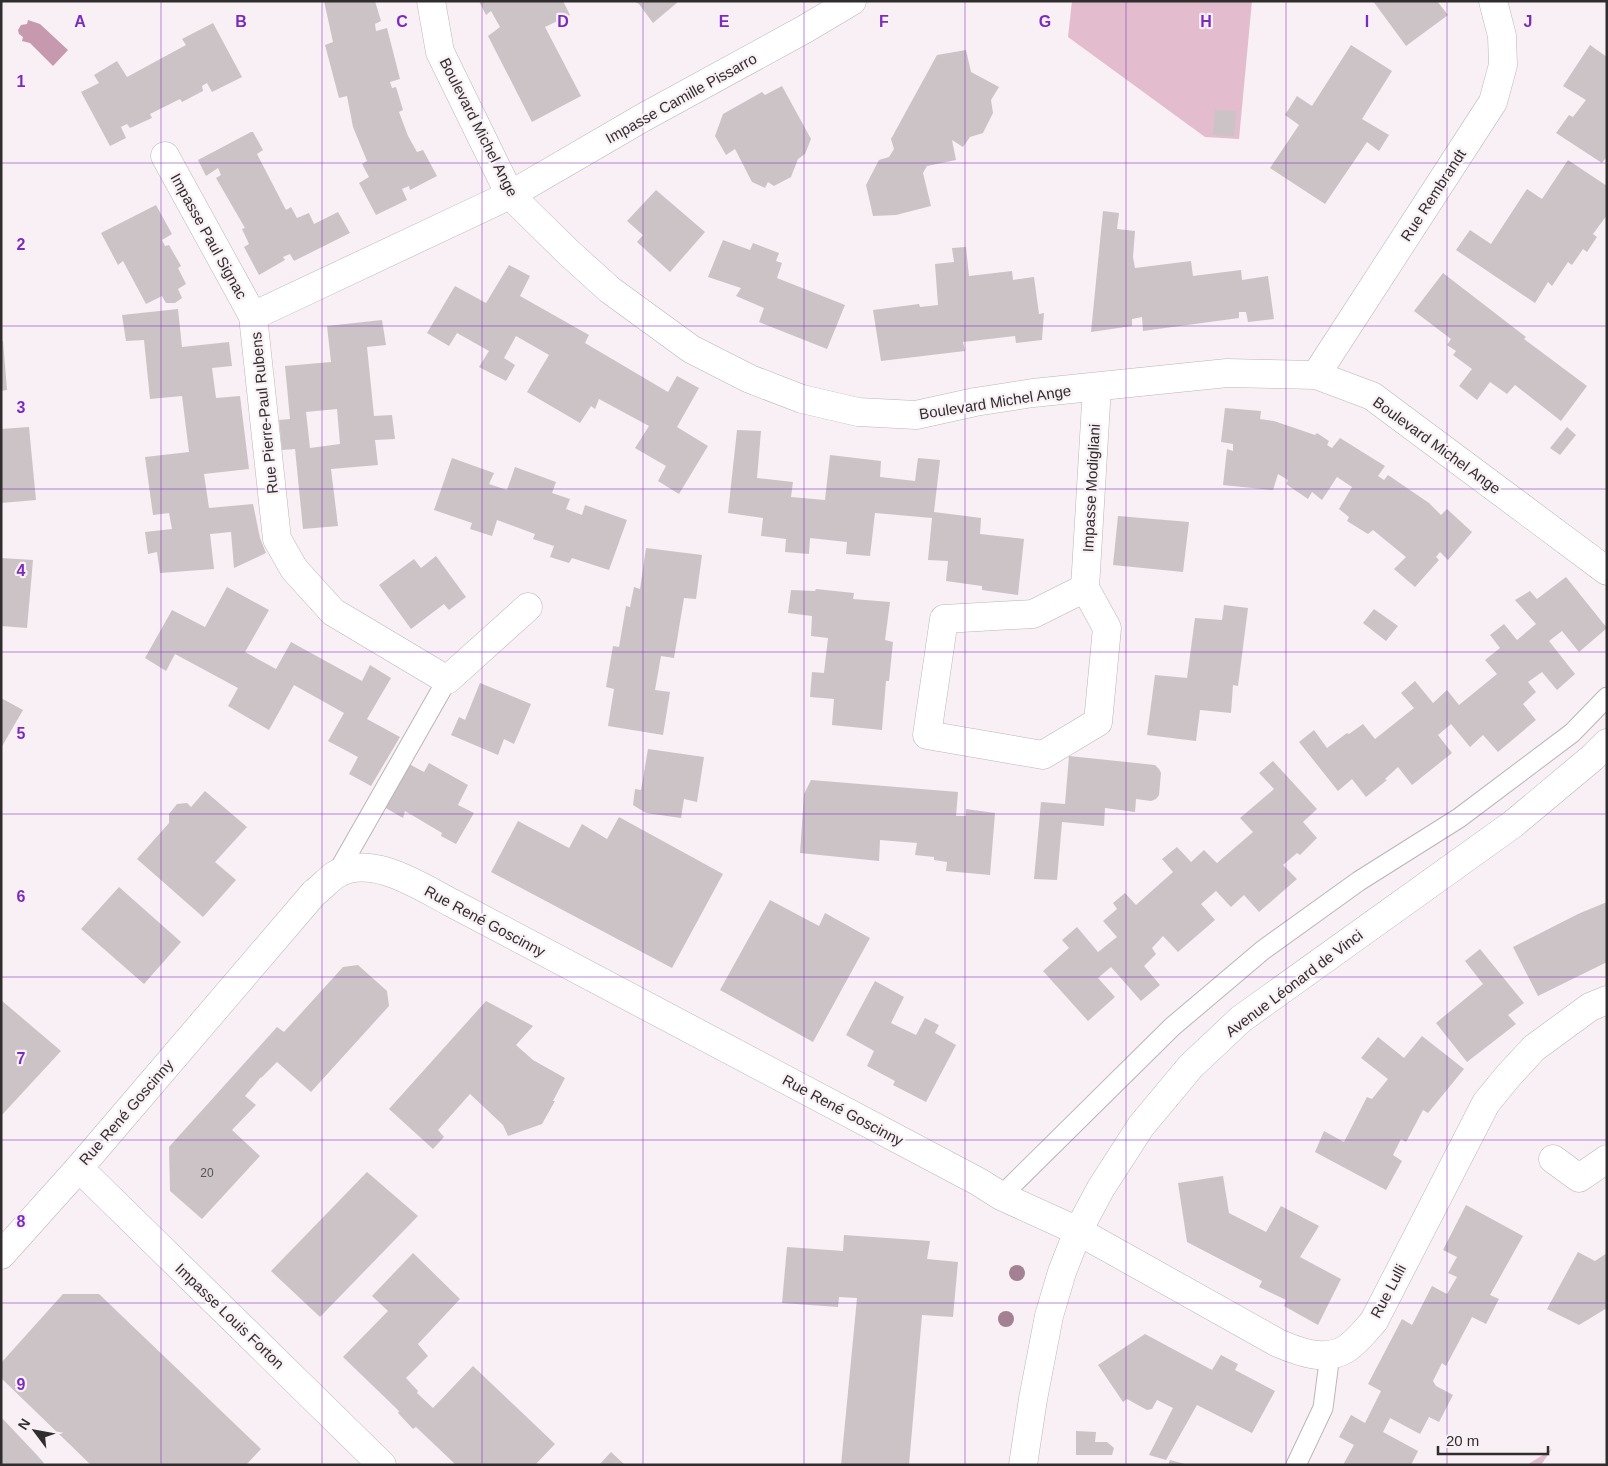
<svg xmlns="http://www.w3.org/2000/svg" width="1608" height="1466" viewBox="0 0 1608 1466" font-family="Helvetica,sans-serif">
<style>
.green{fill:#e3bdce}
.water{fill:#c699ae}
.building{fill:#cbc3c6;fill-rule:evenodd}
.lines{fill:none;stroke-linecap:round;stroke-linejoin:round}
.service-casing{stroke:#bcb5b8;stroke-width:21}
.minor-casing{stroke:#bcb5b8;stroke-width:29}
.tertiary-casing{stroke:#bcb5b8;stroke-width:29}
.service{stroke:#fff;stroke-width:19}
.minor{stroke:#fff;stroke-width:28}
.tertiary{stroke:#fff;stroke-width:28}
.tree{fill:#a38193}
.grid{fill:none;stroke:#7b2cbf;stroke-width:1;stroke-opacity:0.55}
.labels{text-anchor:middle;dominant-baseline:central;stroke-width:4.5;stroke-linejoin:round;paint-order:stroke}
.number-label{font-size:12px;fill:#575254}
.street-label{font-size:15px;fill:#302d2e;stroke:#f8f0f4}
.grid-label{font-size:16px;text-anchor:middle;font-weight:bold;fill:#7b2cbf;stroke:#f8f0f4;stroke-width:4.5;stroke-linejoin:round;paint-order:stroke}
</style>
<rect width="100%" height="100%" fill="#f8f0f4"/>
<g class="green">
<polygon points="1072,1 1252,1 1239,139 1205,137 1068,37"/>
<polygon points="1552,1449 1541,1465 1527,1465"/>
</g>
<polygon class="water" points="28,20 40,24 68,50 53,66 30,43 22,41 23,37 19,34 18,30 21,25 27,24"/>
<g class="building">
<polygon points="324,1 375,1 381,21 375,24 376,31 387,28 400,79 390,82 392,88 396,87 403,110 399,112 408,136 417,152 423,150 437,176 410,190 409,186 402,189 407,200 376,215 359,183 369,177 362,164 367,161 353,127 347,96 339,98 325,45 333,42"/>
<polygon points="479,1 563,1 570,15 545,27 581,96 532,122 488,36 500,27 491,11 486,15"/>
<polygon points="633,1 679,1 653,23 639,4"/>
<polygon points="1373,1 1437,1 1448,15 1406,46"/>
<polygon points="213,23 242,77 212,92 207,83 202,86 203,91 182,102 180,99 150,114 152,118 130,128 127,124 121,127 126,138 110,146 81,92 99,83 94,75 117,61 127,77 186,45 182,39"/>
<polygon points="1351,45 1392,71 1362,119 1389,135 1379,151 1367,142 1325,204 1270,168 1299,125 1285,115 1297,96 1312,106"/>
<polygon points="1590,45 1607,57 1607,156 1602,163 1556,133 1569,115 1573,117 1586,100 1563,86"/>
<polygon points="966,50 971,72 999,87 991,100 993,113 983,133 970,137 963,147 952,140 956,160 927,166 923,173 931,206 896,215 873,216 866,185 879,160 889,157 894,149 891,139 937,55"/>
<polygon points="782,86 811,139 805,154 798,159 791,177 774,186 768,182 765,188 752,182 735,149 726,155 715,136 723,114 762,92 765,95"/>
<polygon points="1215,110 1236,111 1234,136 1213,135"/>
<polygon points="251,132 253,132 263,150 257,154 286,210 291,207 297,218 309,213 314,224 338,212 350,233 294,261 290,254 283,257 285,260 259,275 244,247 249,244 242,229 245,228 216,178 221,175 218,168 206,176 198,160"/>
<polygon points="1568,160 1607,186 1607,215 1593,234 1597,237 1587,252 1583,249 1572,265 1568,262 1552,286 1548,282 1535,303 1456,250 1470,230 1491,244 1527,189 1542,199"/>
<polygon points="656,190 705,232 670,272 637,242 643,235 627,221"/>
<polygon points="156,205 172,234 162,240 165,246 169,245 181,266 178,268 186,284 178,289 182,298 175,303 166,303 162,296 146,304 123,261 118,265 101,233"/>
<polygon points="1103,211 1119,213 1117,229 1135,231 1133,257 1135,268 1191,261 1193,276 1241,270 1242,280 1268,276 1274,319 1248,322 1246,312 1239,312 1239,318 1143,331 1142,317 1132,319 1132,326 1091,332"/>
<polygon points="723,240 750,250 753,243 779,253 776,261 782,263 777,278 845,305 827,349 759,322 764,308 736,296 741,288 708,277"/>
<polygon points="966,247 969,276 1012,271 1013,280 1034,277 1039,314 1044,313 1042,340 1016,343 1015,336 963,342 965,351 881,361 873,310 919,304 920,307 938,305 935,264 954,262 952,248"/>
<polygon points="509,265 530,276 520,296 589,335 585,343 668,392 677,376 699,388 677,427 708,446 679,494 658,481 666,466 635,448 649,426 599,399 595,409 591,406 580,423 527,392 549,355 516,336 504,358 515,365 506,381 479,367 489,351 457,333 449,346 427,333 455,286 486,303"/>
<polygon points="1443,273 1526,337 1524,339 1587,386 1561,421 1515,385 1507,394 1490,382 1477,400 1459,386 1472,369 1453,355 1456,351 1447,345 1451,339 1414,311"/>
<polygon points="178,309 182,347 229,342 232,366 212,368 216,398 240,396 249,469 204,474 209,508 253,504 260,538 266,553 234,568 231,532 210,534 214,569 160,573 157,552 148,554 145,532 172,529 169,513 153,515 145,457 189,452 182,396 150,399 144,340 126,341 122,315"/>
<path d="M382 320 386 345 367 347 374 416 392 415 395 439 375 440 378 465 331 469 338 526 303 529 295 449 282 450 279 420 290 419 285 366 331 362 327 326ZM337 409 340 444 310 448 306 412Z"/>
<polygon points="1,341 3,341 7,390 1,391"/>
<polygon points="1225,408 1261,411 1260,419 1274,421 1315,435 1317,433 1329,441 1327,445 1332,448 1340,438 1385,466 1378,476 1384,480 1388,475 1429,503 1441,515 1447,509 1472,532 1448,560 1440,552 1436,557 1439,560 1415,587 1394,569 1406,557 1373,530 1368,534 1347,521 1349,517 1339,509 1352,487 1337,477 1322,500 1312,492 1308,499 1286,484 1288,480 1278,474 1273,490 1223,485 1227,449 1233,451 1233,444 1221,442"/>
<polygon points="29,427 36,500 1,503 1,429"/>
<polygon points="1567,427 1576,435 1560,455 1550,448"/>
<polygon points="737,430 761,431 757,478 793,482 791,497 825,500 830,455 881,461 880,477 915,481 918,458 940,460 934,512 981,518 980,534 1024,539 1018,595 982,590 982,586 946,581 948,561 928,560 932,518 875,513 870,556 846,554 847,542 810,538 809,554 785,552 786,539 761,536 763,518 728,513"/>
<polygon points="452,458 494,473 489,484 507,490 515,467 556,482 552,493 570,499 566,509 582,515 585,505 627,520 609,570 572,558 569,563 550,557 554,546 533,539 535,534 497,520 492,536 470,529 472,523 434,510"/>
<polygon points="1118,516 1189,522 1183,572 1113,565"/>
<polygon points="646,548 702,555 696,599 684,598 674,658 661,656 655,690 670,692 663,735 608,726 614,689 606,687 613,646 619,647 626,606 630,607 634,587 640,589"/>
<polygon points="436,556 466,597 449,610 444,604 411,629 379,585 414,559 421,568"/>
<polygon points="1,558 33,560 27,628 1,626"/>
<polygon points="1566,577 1607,628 1579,652 1562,631 1549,641 1575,674 1557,690 1542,672 1528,682 1536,692 1523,704 1536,720 1498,752 1483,735 1470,747 1451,724 1438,735 1452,753 1412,785 1398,767 1385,779 1387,780 1366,797 1352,779 1338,791 1299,742 1314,730 1327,748 1347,733 1349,734 1363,724 1375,739 1414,708 1401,693 1415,681 1433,703 1447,690 1459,705 1497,674 1485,660 1500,648 1490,635 1504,624 1517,640 1536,624 1515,600 1530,591 1537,599"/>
<polygon points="227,587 269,610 245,652 276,669 291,642 362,681 370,665 391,678 367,719 400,737 371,786 349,774 358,757 328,741 344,713 294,685 269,730 228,706 238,688 175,654 166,671 145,658 172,610 205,627"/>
<polygon points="816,589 854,593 853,599 890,602 885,640 893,642 889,681 886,681 882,730 832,725 834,699 810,697 812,672 824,673 828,638 811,636 812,616 788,613 791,590 815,591"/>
<polygon points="1224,605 1248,608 1238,686 1233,685 1231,713 1200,710 1196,741 1147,735 1155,675 1187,678 1195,618 1222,620"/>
<polygon points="1374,609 1398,626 1386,641 1363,623"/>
<polygon points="480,683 531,704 514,744 504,739 498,755 451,735 459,717 465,720"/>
<polygon points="1,698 23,710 1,748"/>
<polygon points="648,749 704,757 697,802 684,799 681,818 646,813 633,805 635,789 641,790"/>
<polygon points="1069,756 1155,765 1159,769 1161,773 1159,795 1156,799 1151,801 1136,799 1135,812 1105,808 1104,826 1062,822 1057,880 1034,879 1041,802 1065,804"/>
<polygon points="1273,761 1317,809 1303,822 1317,838 1300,855 1297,853 1283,865 1297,879 1259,912 1244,895 1231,907 1216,891 1201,904 1215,920 1178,952 1163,936 1152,948 1156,954 1144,966 1160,985 1141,1001 1111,967 1098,978 1115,997 1088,1021 1043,971 1069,948 1062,940 1077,927 1098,952 1117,937 1103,921 1117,909 1113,903 1125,893 1136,905 1173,872 1162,859 1177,847 1191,862 1204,850 1217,863 1253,832 1240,818 1274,789 1259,773"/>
<polygon points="429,763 468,785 458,805 474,813 456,844 441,836 442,833 432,827 405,811 403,818 384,807 409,764 424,772"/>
<polygon points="811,780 958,792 956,816 966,816 966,809 995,813 990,875 946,871 947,862 934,860 934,857 915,855 917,843 880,840 879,861 800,853 804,794"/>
<polygon points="205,791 247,827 215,862 236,880 203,917 137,859 169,823 169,814 177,804 187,803 191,807"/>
<polygon points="619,817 723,874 672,968 491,872 518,821 569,848 582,824 607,839"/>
<polygon points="119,887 181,942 144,984 81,929"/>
<polygon points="770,900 819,926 825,913 870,938 813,1042 720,990"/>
<polygon points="1607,902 1607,962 1538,996 1513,947 1578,914"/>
<polygon points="1480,949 1524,1003 1508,1015 1516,1024 1467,1062 1436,1023 1483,984 1465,961"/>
<polygon points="358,965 387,991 389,1006 311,1092 277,1062 261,1078 261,1077 245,1096 256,1105 232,1130 260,1156 202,1219 170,1191 169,1147 277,1027 284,1032 343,967"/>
<polygon points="875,981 904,997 891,1023 916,1035 925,1018 939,1025 935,1033 956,1045 926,1102 893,1085 895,1081 867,1066 874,1051 846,1035"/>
<polygon points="1,1000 61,1051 1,1116"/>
<polygon points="486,1001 533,1026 516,1045 533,1060 565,1078 553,1101 555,1101 542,1124 508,1136 503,1125 470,1094 438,1130 444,1137 433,1149 389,1109"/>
<polygon points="1422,1036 1464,1069 1428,1113 1423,1110 1406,1142 1401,1139 1393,1155 1402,1161 1386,1190 1315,1152 1324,1131 1344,1142 1367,1097 1372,1099 1388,1079 1361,1058 1378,1037 1404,1058"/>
<polygon points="367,1172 418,1216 320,1317 271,1271"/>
<polygon points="1223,1176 1229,1213 1266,1232 1281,1206 1319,1226 1300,1257 1341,1279 1318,1325 1284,1306 1286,1300 1259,1287 1262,1281 1187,1242 1178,1183"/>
<polygon points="1466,1205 1523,1236 1490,1295 1499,1299 1486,1324 1472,1317 1446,1366 1442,1363 1433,1381 1436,1386 1453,1395 1439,1422 1429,1417 1420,1434 1390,1418 1383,1432 1418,1451 1411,1465 1343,1465 1354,1445 1339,1437 1351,1415 1365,1423 1381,1391 1368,1384 1402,1319 1412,1325 1432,1286 1447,1294 1457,1277 1448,1273 1457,1257 1443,1250"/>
<polygon points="844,1235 930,1241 927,1259 958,1262 953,1317 922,1315 909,1465 841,1465 857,1298 839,1297 838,1307 782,1303 787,1247 843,1251"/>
<polygon points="1578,1252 1595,1261 1607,1253 1607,1308 1579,1325 1547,1309"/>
<polygon points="413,1253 460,1299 418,1344 428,1356 406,1378 418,1391 417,1393 433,1408 473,1366 555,1444 535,1465 456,1465 416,1427 413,1429 398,1413 399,1411 343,1357 388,1311 372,1296"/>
<polygon points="63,1294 99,1294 261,1449 246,1465 91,1465 1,1378 1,1363"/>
<polygon points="1145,1334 1212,1370 1221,1355 1238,1364 1235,1370 1275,1391 1252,1433 1197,1405 1166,1460 1149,1455 1173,1408 1157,1400 1152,1409 1147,1410 1127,1399 1123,1402 1098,1365"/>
<polygon points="1,1417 35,1453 44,1463 42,1465 1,1465"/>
<polygon points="1076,1431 1096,1432 1095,1442 1107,1442 1114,1448 1112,1455 1076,1455"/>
<polygon points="611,1452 625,1465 599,1465"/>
<polygon points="1170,1460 1185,1464 1185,1465 1168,1465"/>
</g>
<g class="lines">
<defs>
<g id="service">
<polyline points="336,875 447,680"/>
<polyline points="1001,1196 1172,1027 1263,950 1359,881 1459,818 1572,733 1607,697"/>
<polyline points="1296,1465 1323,1408 1330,1354"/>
</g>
<g id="minor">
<polyline points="431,1 440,52 510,195 568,252 610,290 691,349 750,379 802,399 858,412 916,415 975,402 1033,393 1227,373 1316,375 1372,396 1607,571"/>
<polyline points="165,156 253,316"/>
<polyline points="1316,375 1493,102 1503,65 1502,36 1493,1"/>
<polyline points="1085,588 1033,614 944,619 927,735 1043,755 1098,722 1107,628 1085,588 1097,387"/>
<polyline points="528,607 447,680 333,612 294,569 277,539 253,316 510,195 644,117 805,29 852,1"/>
<polyline points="1553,1159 1579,1178 1607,1159"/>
<polyline points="79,1168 382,1465"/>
<path d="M1 1255 79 1168 314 893C321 888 328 880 335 875 370 852 421 887 452 903L979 1182 1001 1196 1078 1231 1278 1343C1299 1352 1325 1362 1346 1349 1357 1342 1366 1330 1374 1321L1486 1103 1509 1075 1534 1048 1590 1007 1607 1000"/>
</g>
<polyline id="tertiary" points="1023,1465 1033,1399 1049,1316 1062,1272 1078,1231 1101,1188 1141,1126 1191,1066 1241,1019 1513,824 1592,758 1607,743"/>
</defs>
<use href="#service" class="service-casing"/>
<use href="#minor" class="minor-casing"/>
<use href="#tertiary" class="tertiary-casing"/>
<use href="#service" class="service"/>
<use href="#minor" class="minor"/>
<use href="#tertiary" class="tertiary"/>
</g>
<g class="tree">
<circle cx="1017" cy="1273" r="8"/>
<circle cx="1006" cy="1319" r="8"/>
</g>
<path class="grid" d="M161 1V1465M322 1V1465M482 1V1465M643 1V1465M804 1V1465M965 1V1465M1126 1V1465M1286 1V1465M1447 1V1465M1 163H1607M1 326H1607M1 489H1607M1 652H1607M1 814H1607M1 977H1607M1 1140H1607M1 1303H1607"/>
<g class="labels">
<g class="number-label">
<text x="207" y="1173">20</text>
</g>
<g class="street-label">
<text transform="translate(681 98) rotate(-29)">Impasse Camille Pissarro</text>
<text transform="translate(479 127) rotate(63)">Boulevard Michel Ange</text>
<text transform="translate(1433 195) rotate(-57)">Rue Rembrandt</text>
<text transform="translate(209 236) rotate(61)">Impasse Paul Signac</text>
<text transform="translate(995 402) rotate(-9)">Boulevard Michel Ange</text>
<text transform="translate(264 413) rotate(-96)">Rue Pierre-Paul Rubens</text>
<text transform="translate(1437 445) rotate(36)">Boulevard Michel Ange</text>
<text transform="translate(1091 488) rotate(-87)">Impasse Modigliani</text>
<text transform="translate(485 921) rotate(28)">Rue René Goscinny</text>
<text transform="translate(1294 983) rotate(-37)">Avenue Léonard de Vinci</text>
<text transform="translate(843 1110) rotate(28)">Rue René Goscinny</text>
<text transform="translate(126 1112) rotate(-49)">Rue René Goscinny</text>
<text transform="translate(1388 1291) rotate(-62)">Rue Lulli</text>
<text transform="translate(230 1316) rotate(44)">Impasse Louis Forton</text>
</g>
</g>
<g class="grid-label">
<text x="80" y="27">A</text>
<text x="241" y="27">B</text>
<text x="402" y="27">C</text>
<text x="563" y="27">D</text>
<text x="724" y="27">E</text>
<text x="884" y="27">F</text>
<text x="1045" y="27">G</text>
<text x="1206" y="27">H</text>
<text x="1367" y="27">I</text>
<text x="1528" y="27">J</text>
<text x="21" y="87">1</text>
<text x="21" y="250">2</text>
<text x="21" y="413">3</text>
<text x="21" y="576">4</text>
<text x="21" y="739">5</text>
<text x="21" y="902">6</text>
<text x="21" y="1064">7</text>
<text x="21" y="1227">8</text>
<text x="21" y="1390">9</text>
</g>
<rect width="1608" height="1466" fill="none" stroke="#302d2e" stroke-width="5"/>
<g transform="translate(35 1431) rotate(302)" stroke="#f8f0f4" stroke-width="4" paint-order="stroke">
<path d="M0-4L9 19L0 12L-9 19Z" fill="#302d2e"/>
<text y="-8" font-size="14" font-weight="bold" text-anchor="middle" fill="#302d2e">N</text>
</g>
<path d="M1438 1446v8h110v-8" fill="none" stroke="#302d2e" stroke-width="2.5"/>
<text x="1446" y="1446" font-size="15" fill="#302d2e" stroke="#f8f0f4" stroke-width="4" paint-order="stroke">20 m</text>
</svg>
